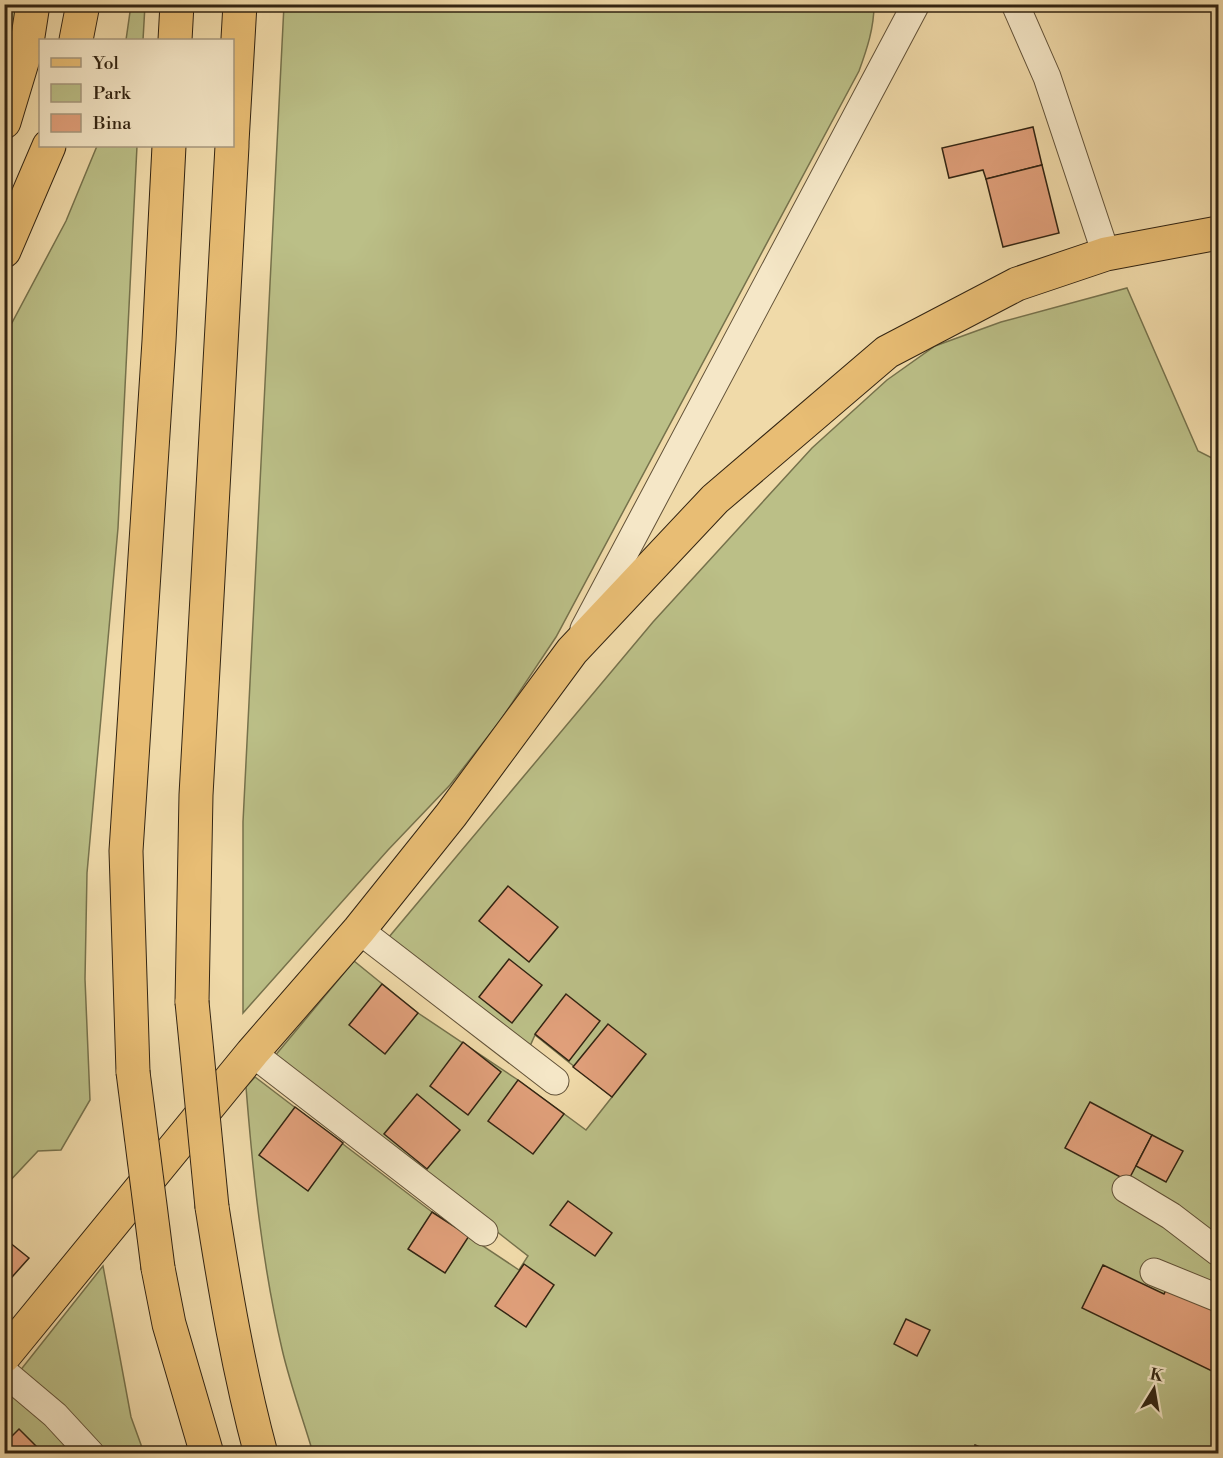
<svg xmlns="http://www.w3.org/2000/svg" width="1223" height="1458" viewBox="0 0 1223 1458" font-family="'Libre Bodoni',serif">
<style>
.green{fill:#bbbf87;stroke:#76724c;stroke-width:1.5}
.building{fill:#e1a07b;stroke:#322412;stroke-width:1.5}
.lines{fill:none;stroke-linecap:round;stroke-linejoin:round}
.minor-casing{stroke:#625238;stroke-width:29}
.major-casing{stroke:#322412;stroke-width:35}
.highway-casing{stroke:#322412;stroke-width:35}
.minor{stroke:#f5e7c7;stroke-width:27}
.major{stroke:#e8bd74;stroke-width:33}
.highway{stroke:#e8bd74;stroke-width:33}
.highway-bridge-casing{stroke:#322412;stroke-width:35;stroke-linecap:butt}
.highway-bridge{stroke:#e8bd74;stroke-width:33}
</style>
<rect width="100%" height="100%" fill="#f0daa9"/>
<filter id="stains"><feTurbulence type="fractalNoise" baseFrequency=".00333" numOctaves="4"/><feColorMatrix values="0 0 0 0 .2 0 0 0 0 .09 0 0 0 0 .02 0 0 0 .5 -.17"/></filter>
<radialGradient id="worn" r=".72"><stop offset=".6" stop-color="#630" stop-opacity="0"/><stop offset="1" stop-color="#630" stop-opacity=".3"/></radialGradient>
<g class="green">
<polygon points="5,5 19,5 5,76"/>
<polygon points="131,5 145,5 143,40 126,40"/>
<path d="M284 5H874C874 28 867 49 859 71L556 637 500 721 450 785 388 850 243 1013V822Z"/>
<polygon points="97,146 137,146 118,528 87,873 85,979 90,1100 61,1150 38,1151 5,1186 5,336 66,221"/>
<path d="M1127 288 1198 451 1218 461V1453H313C303 1419 290 1384 282 1349 262 1263 253 1175 246 1087L255 1077 432 1212 519 1270 528 1256 274 1057 354 961 418 1013 518 1080 586 1130 612 1097 535 1035 530 1046 389 937 653 622 812 448 887 380 935 346 1001 322Z"/>
<polygon points="103,1266 131,1417 144,1453 5,1453 4,1391"/>
</g>
<g class="building">
<polygon points="1033,127 1042,165 986,179 983,170 949,178 942,148"/>
<polygon points="1042,165 1059,233 1003,247 986,179"/>
<polygon points="508,886 558,927 529,962 479,921"/>
<polygon points="509,959 542,985 512,1023 479,997"/>
<polygon points="382,984 418,1013 385,1054 349,1025"/>
<polygon points="566,994 600,1021 569,1061 535,1034"/>
<polygon points="608,1024 646,1054 612,1097 573,1067"/>
<polygon points="463,1042 501,1072 468,1115 430,1086"/>
<polygon points="518,1080 564,1114 533,1154 488,1121"/>
<polygon points="417,1094 460,1130 427,1169 384,1134"/>
<polygon points="1090,1102 1152,1135 1128,1181 1065,1148"/>
<polygon points="295,1107 343,1143 308,1191 259,1155"/>
<polygon points="1152,1135 1183,1151 1166,1182 1136,1166"/>
<polygon points="568,1201 612,1233 595,1256 550,1225"/>
<polygon points="432,1212 469,1236 445,1273 408,1249"/>
<polygon points="4,1238 29,1258 4,1286"/>
<polygon points="524,1264 554,1285 526,1327 495,1306"/>
<polygon points="1103,1265 1164,1294 1168,1286 1218,1310 1218,1367 1216,1373 1082,1308"/>
<polygon points="906,1319 930,1330 917,1356 894,1344"/>
<polygon points="19,1429 44,1454 4,1454 4,1444"/>
<polygon points="975,1445 992,1452 991,1454 973,1454"/>
</g>
<g class="lines">
<defs>
<g id="minor">
<polyline points="1015,4 1047,77 1106,254"/>
<polyline points="584,629 916,4"/>
<polyline points="359,930 555,1081"/>
<polyline points="252,1053 484,1232"/>
<polyline points="1126,1189 1171,1216 1218,1252"/>
<polyline points="1154,1272 1218,1298"/>
<polyline points="4,1372 55,1415 91,1454"/>
</g>
<g id="major">
<polyline points="76,40 83,4"/>
<polyline points="4,122 26,49 33,4"/>
<polyline points="4,251 49,146"/>
<polyline points="4,1356 252,1053 359,930 451,815 572,651 715,499 887,352 1017,284 1106,254 1218,233"/>
</g>
<g id="highway">
<polyline points="175,40 177,4"/>
<polyline points="232,142 240,4"/>
<polyline points="192,1002 196,795 232,146"/>
<polyline points="133,1072 126,851 159,341 169,146"/>
<path d="M212 1207C225 1290 239 1372 261 1454"/>
<polyline points="158,1268 169,1324 207,1454"/>
</g>
</defs>
<use href="#minor" class="minor-casing"/>
<use href="#major" class="major-casing"/>
<use href="#highway" class="highway-casing"/>
<use href="#minor" class="minor"/>
<use href="#major" class="major"/>
<use href="#highway" class="highway"/>
<defs>
<g id="highway-bridge">
<polyline points="192,1002 212,1207"/>
<polyline points="133,1072 158,1268"/>
</g>
</defs>
<use href="#highway-bridge" class="highway-bridge-casing"/>
<use href="#highway-bridge" class="highway-bridge"/>
</g>
<rect width="1223" height="1458" fill="none" stroke="#f0daa9" stroke-width="24"/>
<rect x="6" y="6" width="1211" height="1446" fill="none" stroke="#322412" stroke-width="3"/>
<rect x="12" y="12" width="1199" height="1434" fill="none" stroke="#322412" stroke-width="1.5"/>
<rect x="39" y="39" width="195" height="108" fill="#f5e7c7" stroke="#a7997f" stroke-width="1.5"/>
<rect x="51" y="58" width="30" height="9" fill="#e8bd74" stroke="#a7997f" stroke-width="1.5"/>
<text x="93" y="69" font-size="18" fill="#322412">Yol</text>
<rect x="51" y="84" width="30" height="18" fill="#bbbf87" stroke="#a7997f" stroke-width="1.5"/>
<text x="93" y="99" font-size="18" fill="#322412">Park</text>
<rect x="51" y="114" width="30" height="18" fill="#e1a07b" stroke="#a7997f" stroke-width="1.5"/>
<text x="93" y="129" font-size="18" fill="#322412">Bina</text>
<g transform="translate(1154 1389) rotate(11)" stroke="#f5e7c7" stroke-width="4.5" paint-order="stroke">
<path d="M0-4.5L10 22L0 15L-10 22Z" fill="#322412"/>
<text y="-9" font-size="16" font-weight="bold" text-anchor="middle" fill="#322412">K</text>
</g>
<rect width="100%" height="100%" filter="url(#stains)"/>
<rect width="100%" height="100%" fill="url(#worn)"/>
</svg>
